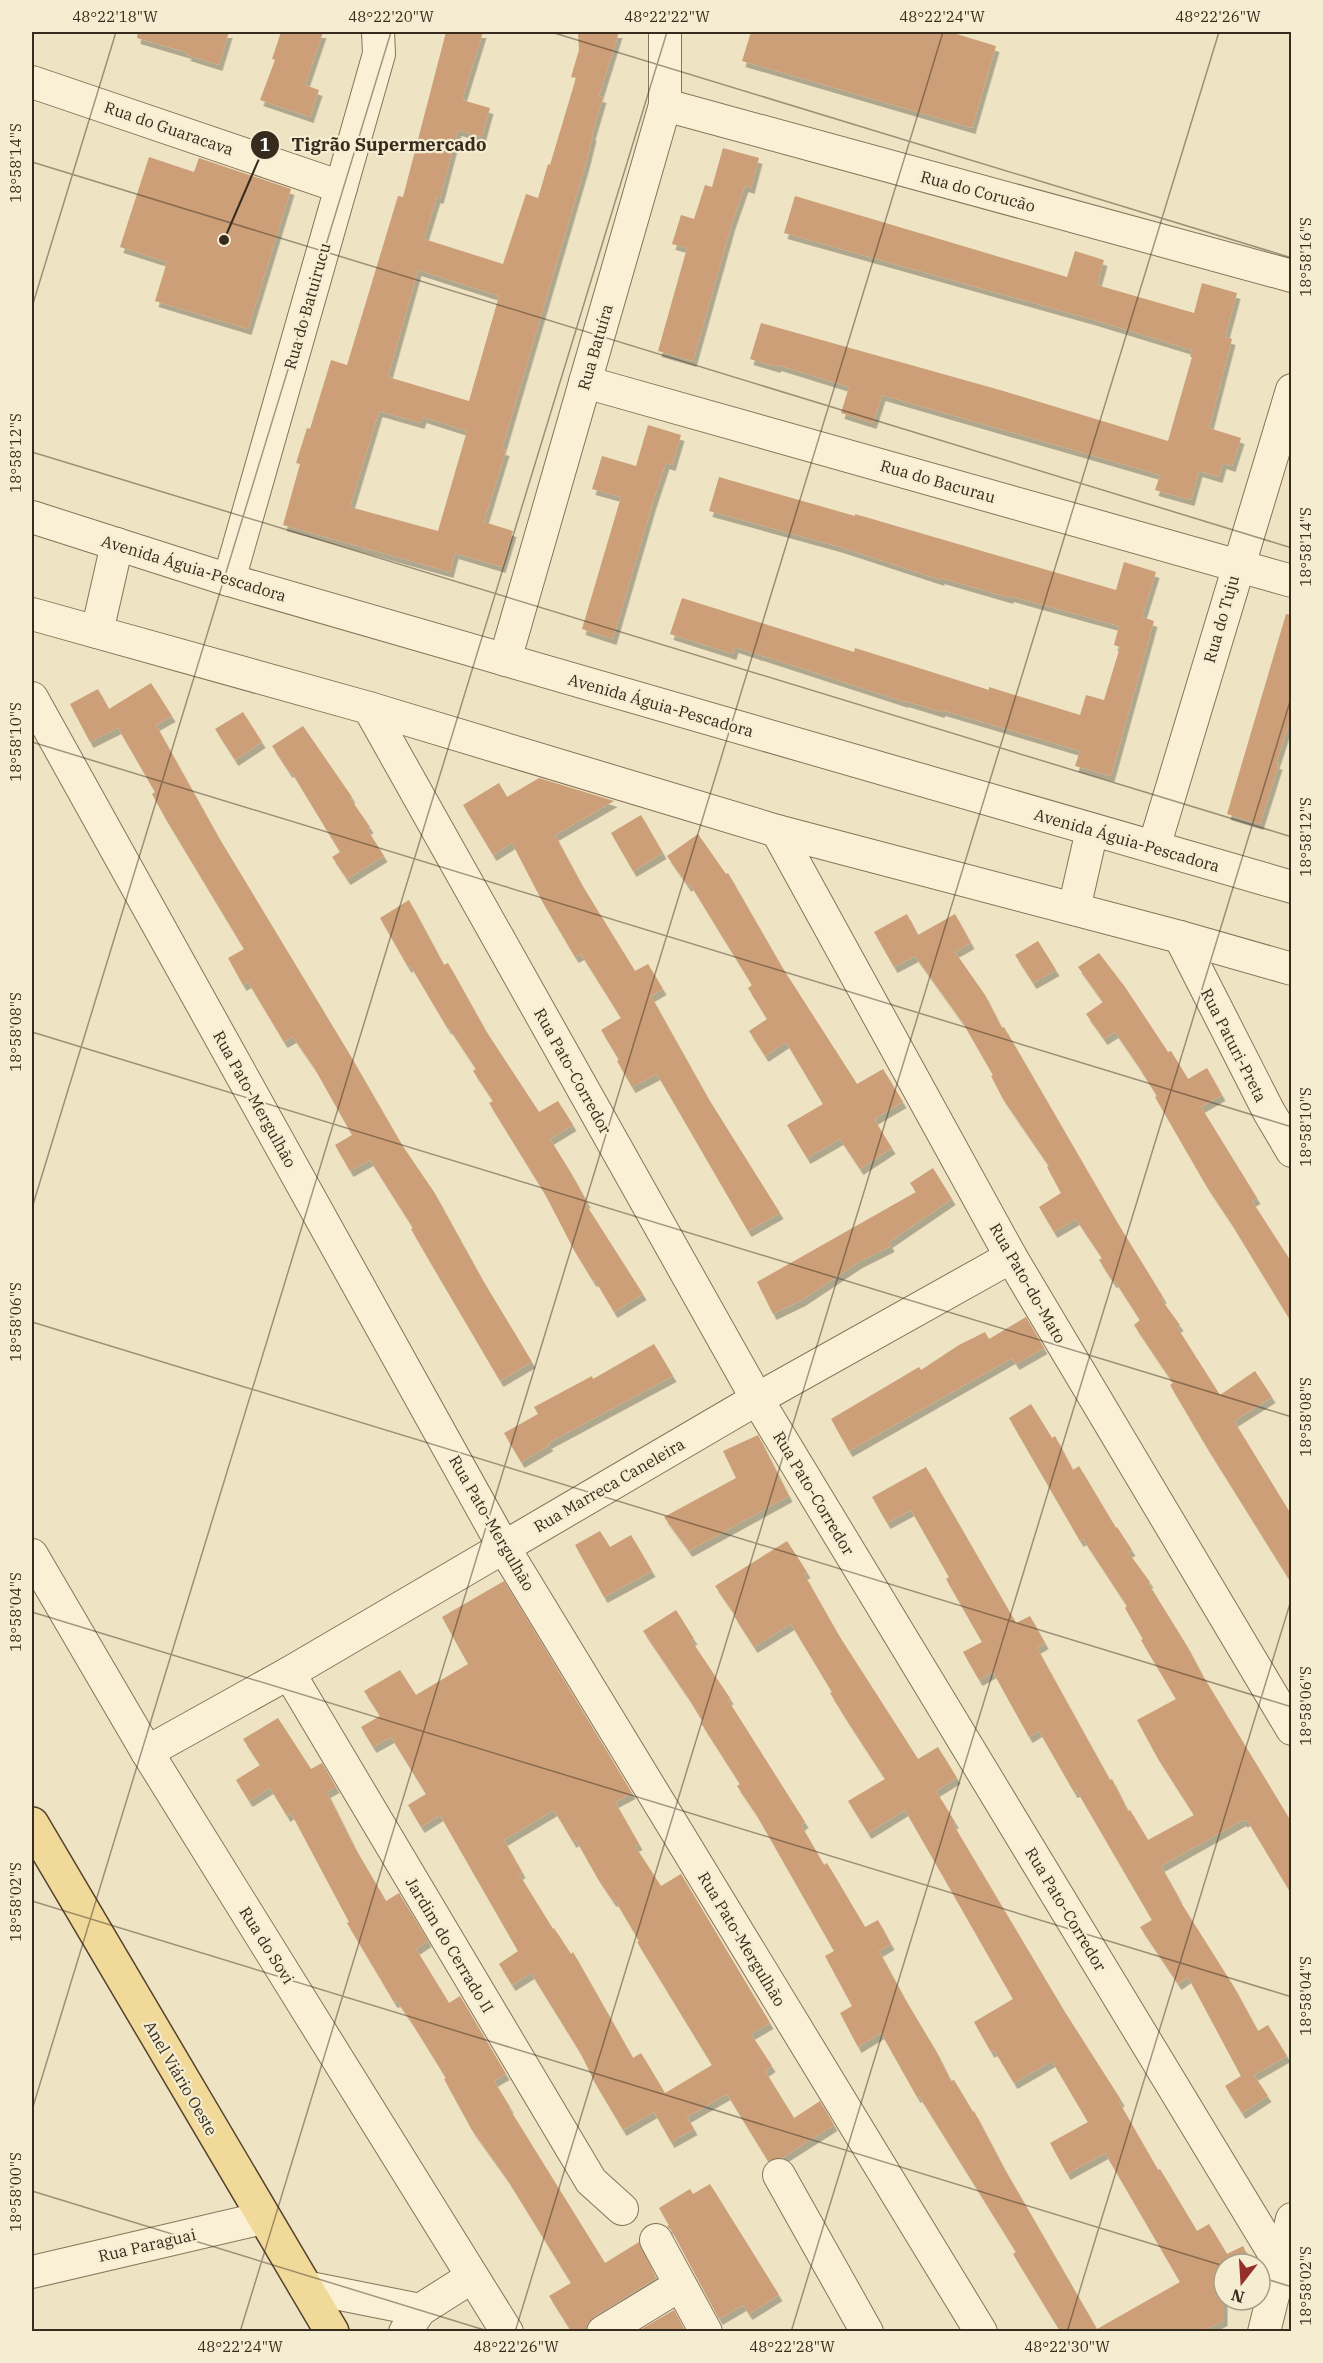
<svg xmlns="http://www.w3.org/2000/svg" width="1323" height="2363" viewBox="0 0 1323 2363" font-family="'IBM Plex Serif',serif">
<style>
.building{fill:#cc9f78;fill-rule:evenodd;filter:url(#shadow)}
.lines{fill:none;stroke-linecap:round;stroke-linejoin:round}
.street-casing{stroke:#877459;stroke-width:34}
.primary-casing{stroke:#55422d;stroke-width:36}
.street{stroke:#f9f0d5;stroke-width:32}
.primary{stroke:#f1da99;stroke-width:33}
.ticks{fill:none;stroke:#372b1d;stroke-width:1.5;stroke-opacity:0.45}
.labels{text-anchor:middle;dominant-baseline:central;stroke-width:4.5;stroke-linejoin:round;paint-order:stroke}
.street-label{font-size:16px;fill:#372b1d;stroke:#f5edd1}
.leader{fill:none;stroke:#372b1d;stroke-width:2}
.callout-dot{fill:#372b1d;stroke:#f5edd1;stroke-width:2}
.mark-label{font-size:18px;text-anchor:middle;font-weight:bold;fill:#fff}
.callout-label{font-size:18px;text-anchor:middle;font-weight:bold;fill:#372b1d;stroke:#f5edd1;stroke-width:4.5;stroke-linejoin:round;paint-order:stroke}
.neatline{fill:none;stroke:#372b1d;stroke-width:2}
.ticks-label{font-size:15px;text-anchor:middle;fill:#372b1d}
</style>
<defs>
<filter id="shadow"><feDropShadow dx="3.5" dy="6" stdDeviation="0" flood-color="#0004"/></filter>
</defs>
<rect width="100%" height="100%" fill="#eee3c2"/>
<g class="building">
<polygon points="138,32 229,32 219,65 187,55 188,53 137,38"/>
<polygon points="281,32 323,32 305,85 319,90 310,117 260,100 275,60 272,59"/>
<path d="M446 32H483L462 100 490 108 482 137 458 130 440 198 437 197 424 239 503 264 526 194 538 198 548 164 550 165 576 78 571 77 579 50 578 32H619L599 96 603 97 592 134 593 135 586 163 502 449 506 450 484 522 513 531 502 567 455 553 450 572 283 525 300 464 296 463 307 428 310 429 331 360 347 365 398 196 403 197ZM418 270 499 296 469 401 388 377ZM379 411 421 423 423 417 467 431 438 531 350 507Z"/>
<polygon points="751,32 950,32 996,46 972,128 742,61"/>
<polygon points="723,148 759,158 751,188 745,186 732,223 693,361 658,351 687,248 672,244 681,215 694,219 705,185 712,187"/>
<polygon points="149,157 194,172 199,158 291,189 248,329 155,301 167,262 120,247"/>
<polygon points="795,196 1067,277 1075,251 1104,260 1097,285 1194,313 1202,283 1237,293 1225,337 1232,339 1209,428 1241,438 1232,466 1223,463 1219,477 1199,471 1191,500 1155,490 1160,475 882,395 873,423 841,413 849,387 778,365 777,367 750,359 761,323 1000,390 1168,441 1192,357 1190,357 1192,350 1094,320 784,233"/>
<polygon points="648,425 681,435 672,465 666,463 653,502 613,639 582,629 621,497 592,489 602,456 636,466"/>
<polygon points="719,477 855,516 855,514 1116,590 1124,562 1156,572 1142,617 1154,621 1111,776 1075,766 1080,751 942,710 941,712 905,701 905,702 735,647 733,654 670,634 682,598 854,652 855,648 989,690 989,687 1080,715 1086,695 1104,700 1120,647 1114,645 1119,626 1010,596 1010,598 941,578 941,580 840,547 709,511"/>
<polygon points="1286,614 1292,615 1292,714 1276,763 1279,764 1260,824 1227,814"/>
<polygon points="151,683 172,716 156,725 219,838 350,1055 402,1145 434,1192 482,1279 532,1362 500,1381 426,1255 411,1229 413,1228 370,1160 350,1171 335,1145 352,1135 315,1069 293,1037 284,1042 248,982 243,985 228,958 244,949 167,821 152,794 155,792 118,728 90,742 70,704 98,689 109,709"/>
<polygon points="243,712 262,742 235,760 215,729"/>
<polygon points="303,726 352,797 350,798 370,827 367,829 384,856 347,879 332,857 340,852 291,771 289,772 272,746"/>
<polygon points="539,778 614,801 555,835 582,885 635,971 648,964 663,989 651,996 708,1098 780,1213 748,1231 657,1074 632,1087 617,1061 619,1060 601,1030 621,1018 581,954 575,957 542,901 512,843 493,855 463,805 499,783 507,797"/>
<polygon points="641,815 663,853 633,871 611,833"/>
<polygon points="698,834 726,874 728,873 782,967 857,1084 883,1069 903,1102 874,1119 892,1148 860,1169 840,1139 807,1158 787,1125 823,1104 786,1042 765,1056 749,1031 767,1019 748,988 752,985 690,884 688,886 667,856"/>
<polygon points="409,900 444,965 448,963 486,1031 539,1112 558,1101 573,1125 550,1139 571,1173 587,1202 585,1203 643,1294 614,1312 595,1280 593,1281 574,1250 545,1194 489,1103 493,1101 473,1071 476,1069 449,1028 448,1029 410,965 408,967 380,918"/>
<polygon points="907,914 918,935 955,914 971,943 955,952 985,995 1002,1028 1004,1027 1117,1222 1163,1297 1161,1299 1180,1325 1177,1327 1220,1395 1255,1371 1272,1397 1234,1421 1292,1516 1292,1584 1206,1446 1170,1385 1173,1383 1134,1325 1140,1320 1115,1281 1113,1282 1099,1260 1102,1258 1076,1219 1054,1232 1039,1207 1061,1193 1047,1167 1049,1166 1003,1099 991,1076 993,1075 963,1023 915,956 894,967 874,932"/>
<polygon points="1038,941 1056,970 1033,983 1015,955"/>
<polygon points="1099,953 1125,987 1168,1052 1171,1051 1188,1079 1207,1068 1222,1095 1201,1107 1257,1198 1252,1201 1292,1263 1292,1323 1231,1223 1207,1187 1155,1097 1157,1096 1137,1064 1115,1032 1104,1039 1086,1014 1103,1002 1078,967"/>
<polygon points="933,1168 952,1199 889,1242 891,1246 859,1262 802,1300 773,1314 757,1282 916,1192 910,1183"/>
<polygon points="1026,1317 1044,1348 1016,1364 1012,1358 849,1451 831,1419 919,1367 921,1370 959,1345 985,1332 989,1339"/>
<polygon points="654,1344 673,1376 548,1443 550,1445 521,1462 504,1433 538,1414 534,1407 592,1376 593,1379"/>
<polygon points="1031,1404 1052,1438 1055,1436 1073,1470 1079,1466 1116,1528 1117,1527 1132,1550 1128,1552 1150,1582 1148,1583 1187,1646 1203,1676 1292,1823 1292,1895 1247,1820 1244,1822 1243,1820 1161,1866 1179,1898 1178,1898 1234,1987 1258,2031 1268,2025 1287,2056 1254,2075 1268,2096 1242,2113 1225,2086 1241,2076 1188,1977 1178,1984 1140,1927 1152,1920 1077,1791 1074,1792 1039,1731 1029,1737 993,1672 979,1680 963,1652 982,1642 946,1579 949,1577 911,1510 887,1523 872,1497 926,1467 1016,1623 1030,1616 1045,1643 1037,1648 1110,1780 1112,1779 1128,1811 1130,1810 1148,1840 1194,1815 1157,1757 1137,1720 1176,1699 1141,1640 1143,1639 1125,1608 1127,1606 1083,1539 1080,1541 1009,1418"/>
<polygon points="758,1435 789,1496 689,1551 664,1517 736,1478 723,1451"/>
<polygon points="600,1531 610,1547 631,1535 652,1571 604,1597 575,1545"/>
<polygon points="787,1541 807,1572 804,1574 838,1634 918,1759 938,1747 957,1778 936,1791 955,1822 953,1824 1063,2009 1121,2100 1119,2102 1158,2170 1160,2169 1197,2231 1209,2224 1227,2254 1243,2246 1252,2264 1224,2264 1224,2320 1203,2331 1060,2331 1013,2254 1016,2252 919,2096 917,2097 881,2033 858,2047 840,2013 852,2006 825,1956 834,1951 756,1814 737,1786 740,1784 701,1723 703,1722 689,1699 643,1631 676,1610 694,1639 691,1640 730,1698 728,1700 805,1822 801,1825 824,1865 827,1863 865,1927 878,1920 891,1944 879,1951 905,1999 936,2051 951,2081 954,2080 973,2112 974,2111 1004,2168 1097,2329 1180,2282 1105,2153 1067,2174 1050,2143 1088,2122 1052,2061 1014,2083 994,2050 991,2052 974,2022 1013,1999 905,1810 868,1833 848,1801 885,1779 846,1719 830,1693 832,1692 791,1624 754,1647 734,1616 735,1615 715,1586"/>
<path d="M504 1581 632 1793 615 1802 639 1844 635 1846 661 1886 681 1874 770 2023 751 2034 772 2066 765 2071 794 2118 820 2101 834 2125 782 2158 768 2161 727 2094 687 2117 694 2129 671 2142 654 2112 623 2130 594 2081 581 2054 531 1973 512 1985 499 1964 518 1951 440 1815 421 1827 408 1805 426 1794 391 1737 373 1747 361 1727 380 1716 364 1691 400 1670 416 1695 468 1664 442 1617ZM554 1810 573 1842 576 1840 598 1879 613 1901 615 1900 639 1941 637 1942 712 2065 665 2093 641 2053 633 2058 573 1952 571 1954 554 1928 553 1929 519 1874 522 1872 504 1840Z"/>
<polygon points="278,1718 311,1769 322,1763 336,1787 327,1792 355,1848 386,1901 399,1893 428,1941 416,1949 449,2003 460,1996 506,2074 494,2081 510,2107 509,2108 605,2263 639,2242 656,2278 594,2317 588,2323 585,2331 571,2331 549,2296 571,2283 507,2179 472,2130 444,2079 446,2078 412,2023 397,2001 394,2002 378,1975 347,1923 349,1922 291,1813 287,1816 270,1788 249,1801 236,1780 260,1765 243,1739"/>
<polygon points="710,2184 779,2295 749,2314 743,2305 719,2319 672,2231 667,2226 669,2225 659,2208 690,2189 693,2194"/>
<polygon points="674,2310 685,2331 638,2331"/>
</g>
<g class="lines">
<defs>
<g id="street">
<polyline points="32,82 341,187"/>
<polyline points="665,105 1292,276"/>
<polyline points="585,382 1292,581"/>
<polyline points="32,517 229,580 1292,887"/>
<polyline points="229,580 379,54 378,32"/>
<polyline points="32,614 369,708 777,831 1180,937 1292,969"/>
<polyline points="97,632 117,544"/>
<polyline points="505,660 665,105 665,32"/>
<polyline points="32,698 503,1546 981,2332"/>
<polyline points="369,708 757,1399 1281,2265"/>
<polyline points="777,831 1011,1257 1292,1729"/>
<polyline points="1154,847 1292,390"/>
<polyline points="1074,909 1092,830"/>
<polyline points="1180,937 1269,1112 1292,1151"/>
<polyline points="32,1555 147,1752 507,2332"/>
<polyline points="289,1673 591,2181 622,2209"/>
<polyline points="147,1752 289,1673 757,1399 1011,1257"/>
<polyline points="779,2175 867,2332"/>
<polyline points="656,2240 706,2332"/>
<polyline points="32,2272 263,2218"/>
<polyline points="305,2287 420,2310"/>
<polyline points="405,2332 420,2310 472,2277"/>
<polyline points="603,2332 680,2285"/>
<polyline points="1264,2332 1292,2219"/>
</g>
<polyline id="primary" points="32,1824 332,2332"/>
</defs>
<use href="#street" class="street-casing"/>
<use href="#primary" class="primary-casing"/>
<use href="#street" class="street"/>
<use href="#primary" class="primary"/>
</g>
<path class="ticks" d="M551 32 1292 258M32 162 1292 548M32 307 116 32M32 452 1292 837M32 742 1292 1127M32 1032 1292 1417M32 1208 391 32M32 1322 1292 1707M32 1612 1292 1997M32 1901 1224 2266M32 2110 667 32M32 2191 491 2332M1260 2277 1292 2287M240 2332 943 32M515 2332 1219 32M791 2332 1292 695M1067 2332 1292 1597"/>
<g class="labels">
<g class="street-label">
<text transform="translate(169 128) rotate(19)">Rua do Guaracava</text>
<text transform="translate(978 191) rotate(15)">Rua do Corucão</text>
<text transform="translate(307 306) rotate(-74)">Rua do Batuirucu</text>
<text transform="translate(595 347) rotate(-74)">Rua Batuíra</text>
<text transform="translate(938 481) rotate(16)">Rua do Bacurau</text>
<text transform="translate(194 568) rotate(17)">Avenida Águia-Pescadora</text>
<text transform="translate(1221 619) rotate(-74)">Rua do Tuju</text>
<text transform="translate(661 705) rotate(16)">Avenida Águia-Pescadora</text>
<text transform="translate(1127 840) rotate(16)">Avenida Águia-Pescadora</text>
<text transform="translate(1234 1045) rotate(63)">Rua Paturi-Preta</text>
<text transform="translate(573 1071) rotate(61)">Rua Pato-Corredor</text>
<text transform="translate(255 1099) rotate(61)">Rua Pato-Mergulhão</text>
<text transform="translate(1028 1283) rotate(60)">Rua Pato-do-Mato</text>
<text transform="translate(609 1485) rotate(-30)">Rua Marreca Caneleira</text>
<text transform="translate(814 1493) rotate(59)">Rua Pato-Corredor</text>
<text transform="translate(492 1523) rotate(60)">Rua Pato-Mergulhão</text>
<text transform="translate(1066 1909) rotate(59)">Rua Pato-Corredor</text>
<text transform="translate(742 1939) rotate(59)">Rua Pato-Mergulhão</text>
<text transform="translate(267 1945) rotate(58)">Rua do Sovi</text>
<text transform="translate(450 1945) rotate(59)">Jardim do Cerrado II</text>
<text transform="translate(181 2078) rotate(60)">Anel Viário Oeste</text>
<text transform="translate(147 2245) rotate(-13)">Rua Paraguai</text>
</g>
</g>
<path class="leader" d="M224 240L265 145"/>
<g class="callout-dot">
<circle cx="224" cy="240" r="6"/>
<circle cx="265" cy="145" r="15"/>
</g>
<g class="mark-label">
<text x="265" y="151">1</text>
</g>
<g class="callout-label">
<text x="389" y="151">Tigrão Supermercado</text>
</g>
<rect width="1323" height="2363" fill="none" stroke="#f5edd1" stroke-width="66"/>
<g transform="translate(1242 2282) rotate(197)"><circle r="28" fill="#f5edd1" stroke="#a99f89" stroke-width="1.5"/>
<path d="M0-4.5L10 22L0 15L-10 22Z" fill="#962e29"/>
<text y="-9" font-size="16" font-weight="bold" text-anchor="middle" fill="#372b1d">N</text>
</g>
<rect x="33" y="33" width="1257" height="2297" class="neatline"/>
<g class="ticks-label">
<text x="115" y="22">48°22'18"W</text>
<text x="391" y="22">48°22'20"W</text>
<text x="667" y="22">48°22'22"W</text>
<text x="942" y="22">48°22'24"W</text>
<text x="1218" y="22">48°22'26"W</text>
<text transform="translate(16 163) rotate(-90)" y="5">18°58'14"S</text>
<text transform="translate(1306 257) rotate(-90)" y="5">18°58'16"S</text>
<text transform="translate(16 453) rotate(-90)" y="5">18°58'12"S</text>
<text transform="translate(1306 547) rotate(-90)" y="5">18°58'14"S</text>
<text transform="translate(16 742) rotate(-90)" y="5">18°58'10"S</text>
<text transform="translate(1306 837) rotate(-90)" y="5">18°58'12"S</text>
<text transform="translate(16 1032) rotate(-90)" y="5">18°58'08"S</text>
<text transform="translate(1306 1127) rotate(-90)" y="5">18°58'10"S</text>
<text transform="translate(16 1322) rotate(-90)" y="5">18°58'06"S</text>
<text transform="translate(1306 1417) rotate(-90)" y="5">18°58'08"S</text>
<text transform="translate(16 1612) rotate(-90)" y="5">18°58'04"S</text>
<text transform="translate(1306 1706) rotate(-90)" y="5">18°58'06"S</text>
<text transform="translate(16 1902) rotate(-90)" y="5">18°58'02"S</text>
<text transform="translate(1306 1996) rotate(-90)" y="5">18°58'04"S</text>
<text transform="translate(16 2192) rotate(-90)" y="5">18°58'00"S</text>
<text transform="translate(1306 2286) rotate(-90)" y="5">18°58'02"S</text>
<text x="240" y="2352">48°22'24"W</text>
<text x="516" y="2352">48°22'26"W</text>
<text x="792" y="2352">48°22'28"W</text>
<text x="1067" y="2352">48°22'30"W</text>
</g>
</svg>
